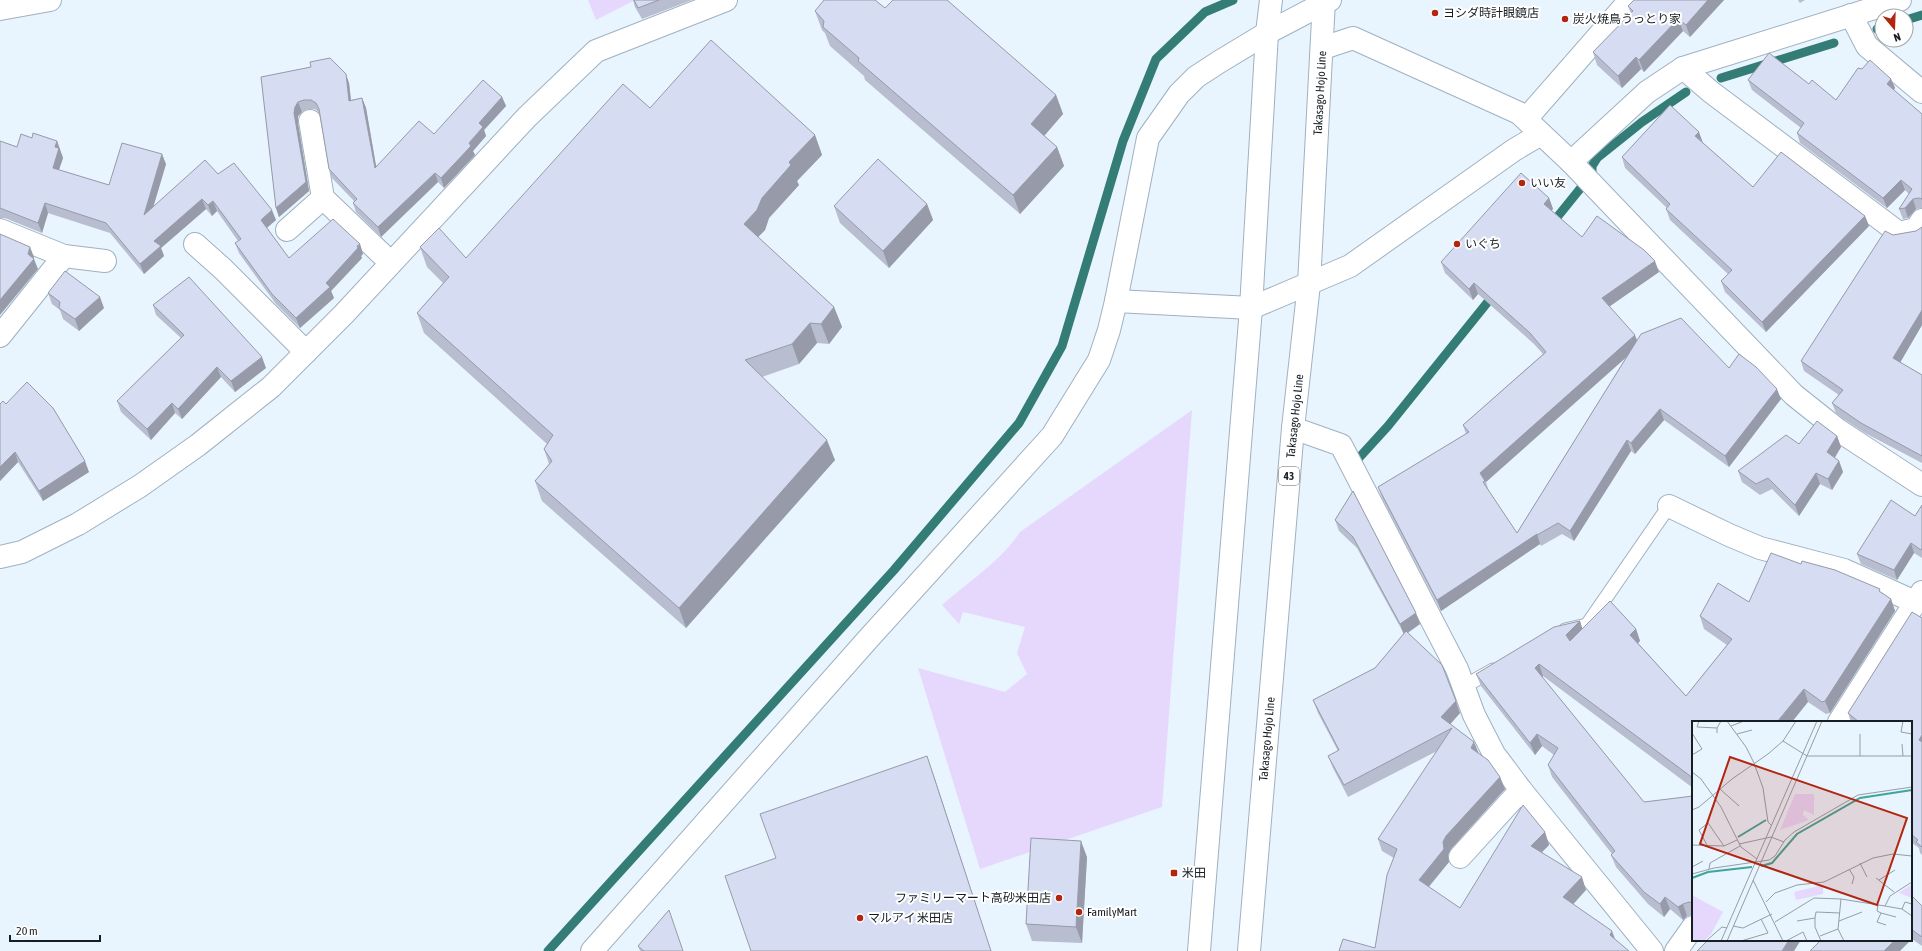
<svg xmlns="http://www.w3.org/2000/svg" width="1922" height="951" viewBox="0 0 1922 951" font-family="'Asap Condensed','Noto Sans JP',sans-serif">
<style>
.green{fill:#e6d8fd}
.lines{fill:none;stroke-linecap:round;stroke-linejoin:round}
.stream{stroke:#337d76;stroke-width:9}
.lane-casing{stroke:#9fb1c0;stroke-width:15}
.street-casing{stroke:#9fb1c0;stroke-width:24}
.secondary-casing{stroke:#9fb1c0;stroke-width:24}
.primary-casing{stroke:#9fb1c0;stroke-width:24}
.lane{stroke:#fff;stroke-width:13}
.street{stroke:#fff;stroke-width:22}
.secondary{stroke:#fff;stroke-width:22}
.primary{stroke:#fff;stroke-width:22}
.wall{fill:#b8bdd0;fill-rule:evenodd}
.shaded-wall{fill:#969aa9}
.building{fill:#d6dcf2;stroke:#969aa9}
.poi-dot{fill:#b2250f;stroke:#fff;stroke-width:1.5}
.labels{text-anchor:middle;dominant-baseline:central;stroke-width:4;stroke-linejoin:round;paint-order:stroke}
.shield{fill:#fff;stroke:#5d6265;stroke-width:1}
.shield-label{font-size:11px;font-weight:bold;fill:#171e23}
.poi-label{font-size:12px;fill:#171e23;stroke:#fff;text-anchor:start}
.street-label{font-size:12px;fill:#171e23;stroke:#fff}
.inset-river{fill:none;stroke:#3fa69a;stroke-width:2}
.inset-road{fill:none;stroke:#949ea6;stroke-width:1}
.view{fill:#b2250f;fill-opacity:0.15;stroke:#b2250f;stroke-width:2}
.inset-edge{fill:none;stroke:#171e23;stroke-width:2}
</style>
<rect width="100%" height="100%" fill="#e8f4fe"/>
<g class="green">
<polygon points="588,0 635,0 596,20"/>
<path d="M1192 410 1162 807 980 869 918 668 1005 692 1027 674 1017 653 1025 627 963 612 959 624 942 605C968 582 1001 561 1020 532Z"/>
</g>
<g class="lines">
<g class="stream">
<polyline points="1906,20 1922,15"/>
<polyline points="1877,29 1882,27"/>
<polyline points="1721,78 1834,43"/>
<polyline points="1550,226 1592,174 1592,166 1597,158 1642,122 1686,92"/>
<polyline points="1357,460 1388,426 1495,293"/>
<polyline points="548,951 894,570 1019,423 1062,346 1123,141 1156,59 1205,12 1233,0"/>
</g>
<defs>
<g id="lane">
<polyline points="1565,630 1587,625 1669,506"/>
<polyline points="1463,687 1493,670"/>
</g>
<g id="street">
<polyline points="0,9 50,0"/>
<polyline points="1851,15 1867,46 1922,92"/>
<polyline points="1323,48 1353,38 1519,113 1571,162 1794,395 1838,430 1922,485"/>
<polyline points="1683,68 1711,92 1899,233 1916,229 1922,220"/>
<polyline points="1526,119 1630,0"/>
<polyline points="310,121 323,198 391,263"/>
<polyline points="1571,162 1647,92 1683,68 1900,0"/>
<polyline points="0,230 64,256 105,261"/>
<polyline points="287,230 323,198"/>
<polyline points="195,244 223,269 306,352"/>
<polyline points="1116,301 1251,308 1350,266 1514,150 1541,134"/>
<polyline points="0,336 64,256"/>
<polyline points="1293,428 1341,445 1457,669 1474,715 1494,754 1521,790 1652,951"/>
<polyline points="1669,506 1729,535 1760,548 1844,570 1915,602"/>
<polyline points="0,557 22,552 78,524 140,486 198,445 271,387 344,314 527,117 596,51 726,0"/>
<polyline points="1839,722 1922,592"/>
<polyline points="1460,857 1521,790"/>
<polyline points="1676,951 1693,927"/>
</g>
<polyline id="secondary" points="592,951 869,638 1052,436 1099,360 1109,330 1116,301 1148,138 1179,94 1196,77 1219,62 1267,33 1330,0"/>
<g id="primary">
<polyline points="1199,951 1251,308 1267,33 1271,0"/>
<polyline points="1249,951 1293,428 1309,284 1324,0"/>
</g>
</defs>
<use href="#lane" class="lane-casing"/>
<use href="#street" class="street-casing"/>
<use href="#secondary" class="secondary-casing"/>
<use href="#primary" class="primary-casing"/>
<use href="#lane" class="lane"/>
<use href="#street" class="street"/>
<use href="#secondary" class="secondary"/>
<use href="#primary" class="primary"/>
</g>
<g class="wall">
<polygon points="633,0 692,0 642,19 635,7"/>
<polygon points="1724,0 1690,37 1683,31 1644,72 1641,69 1622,88 1597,65 1593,52 1631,14 1628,6"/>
<polygon points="1798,0 1805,0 1800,3"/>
<polygon points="885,8 1056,95 1063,114 1044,136 1057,147 1064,166 1020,214 865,80 864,76 830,46 825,33 822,30 815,11"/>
<polygon points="261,77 349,83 351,100 362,98 366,108 376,166 502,97 506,106 484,130 486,136 473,151 475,155 444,188 438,182 381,237 356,212 353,203 354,201 332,178 329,169 319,113 315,109 308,109 302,112 298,116 298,123 309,191 279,217 276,208"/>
<polygon points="1891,79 1895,88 1894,90 1922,114 1922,208 1916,209 1908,218 1903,219 1899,209 1909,194 1905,190 1887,208 1800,143 1797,133 1801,128 1752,90 1748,80 1809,84 1836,100"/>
<polygon points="650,108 815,135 822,155 797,181 799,185 769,218 765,230 758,237 834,307 842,327 829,344 817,343 799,364 762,377 835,460 686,628 542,501 535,481 549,464 544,449 547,444 424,333 417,313 443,283 427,267 420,247 466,258"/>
<polygon points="32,138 57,141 63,158 59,170 109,185 166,164 153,207 218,174 276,220 267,228 289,258 360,244 363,254 361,256 362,258 331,291 334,298 300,328 276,304 239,253 235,243 238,241 217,211 212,216 206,209 161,248 164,256 144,274 110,233 48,213 42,233 5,218 0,218 0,141 17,147"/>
<polygon points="1703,143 1753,187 1865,216 1869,226 1766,332 1725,292 1721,281 1728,274 1670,220 1666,209 1667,208 1625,168 1622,157"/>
<path d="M1549 198 1553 209 1551 210 1582 237 1659 272 1609 306 1637 340 1729 368 1781 399 1729 467 1664 420 1635 454 1631 451 1574 541 1562 534 1541 546 1540 544 1441 611 1382 498 1378 487 1466 434 1463 425 1543 354 1534 344 1478 294 1473 300 1445 273 1441 262ZM1627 356 1517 533 1489 492 1486 482Z"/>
<polygon points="927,204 933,220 889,268 840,223 834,206"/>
<polygon points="1922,227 1922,325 1900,362 1922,375 1922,463 1865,433 1845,420 1836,413 1832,403 1839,395 1804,371 1801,361 1893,235 1916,231"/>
<polygon points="48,293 104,308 79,331 63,319 60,310 52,304"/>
<polygon points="153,305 266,368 235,392 221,377 182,419 175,413 151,440 121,412 117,401 181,338 156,315"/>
<polygon points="0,404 6,404 89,472 43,501 18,462 0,481"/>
<polygon points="1837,436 1841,447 1835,458 1839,461 1843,472 1832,490 1820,484 1799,516 1772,489 1760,495 1742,482 1738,471 1799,444"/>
<polygon points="1353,491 1420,624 1408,633 1460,713 1450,724 1500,777 1505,789 1451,849 1448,855 1449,862 1429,887 1460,908 1545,832 1549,845 1542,852 1586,890 1375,948 1394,858 1382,851 1378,839 1437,751 1348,797 1333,768 1328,756 1338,751 1318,713 1313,700 1375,668 1404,634 1357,548 1339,531 1335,520"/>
<polygon points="1922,505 1922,558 1914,553 1897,580 1861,564 1857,554 1915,516"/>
<polygon points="1801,564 1881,592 1891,599 1895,611 1830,713 1826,714 1808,702 1693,722 1693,788 1543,676 1542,677 1644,802 1693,796 1693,915 1687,916 1683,920 1670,909 1664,917 1648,904 1616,867 1611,855 1612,854 1552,777 1548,765 1554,755 1542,746 1535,755 1481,686 1476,674 1580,621 1582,629 1636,629 1640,641 1638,643 1686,696 1727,645 1704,629 1700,616 1749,602"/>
<polygon points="1922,618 1922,855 1920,853 1919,848 1911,842 1911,722 1851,722 1848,713"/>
<polygon points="1087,857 1082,943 1032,941 1026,924"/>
<polygon points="1911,895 1922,906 1922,946 1912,939 1911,940"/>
<polygon points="638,946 644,951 640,951"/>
</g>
<g class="shaded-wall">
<polygon points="1708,0 1724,0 1690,37 1686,25"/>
<polygon points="1678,19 1683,31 1644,72 1639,60"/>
<polygon points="1636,57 1641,69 1622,88 1618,76"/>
<polygon points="346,74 349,83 352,110 349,101"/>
<polygon points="1891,79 1895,88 1891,94 1887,84"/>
<polygon points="1056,95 1063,114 1038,143 1031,124"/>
<polygon points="502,97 506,106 484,130 486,136 473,151 475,155 444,188 441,178 469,143 479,123"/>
<polygon points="362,98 366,108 378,177 375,168"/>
<polygon points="298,102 302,112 298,116 298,123 309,191 279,217 276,208 295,107"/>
<polygon points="1699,132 1703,143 1695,136"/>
<polygon points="815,135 822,155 797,181 799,185 769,218 765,230 751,244 744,224 762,198 789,162"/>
<polygon points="57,141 63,158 56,178 53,168 55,147"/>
<polygon points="1057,147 1064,166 1020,214 1013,195"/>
<polygon points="162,154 166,164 148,225 144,215"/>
<polygon points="435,173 438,182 381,237 378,227"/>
<polygon points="1901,180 1905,190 1887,208 1883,198"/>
<polygon points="1549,198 1553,209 1548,215 1544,204"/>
<polygon points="202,199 206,209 161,248 164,256 144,274 140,264 154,241"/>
<polygon points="1913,199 1916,209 1908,218 1905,208"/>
<polygon points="213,201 217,211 212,216 208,205"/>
<polygon points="45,203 48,213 42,233 38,223"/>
<polygon points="927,204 933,220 889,268 883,251"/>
<polygon points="272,210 276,220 264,230 261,220"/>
<polygon points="1865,216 1869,226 1766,332 1762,322"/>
<polygon points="360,244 363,254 361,256 362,258 331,291 334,298 300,328 296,318"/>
<polygon points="30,247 34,257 33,260 34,259 38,269 0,315 0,300 28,254"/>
<polygon points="1655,261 1659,272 1606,309 1602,298"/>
<polygon points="1474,283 1478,294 1473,300 1469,289"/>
<polygon points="100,297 104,308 79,331 75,319"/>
<polygon points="834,307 842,327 829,344 821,324"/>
<polygon points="1922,310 1922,325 1897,368 1893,358"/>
<polygon points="810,323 817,343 799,364 792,344"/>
<polygon points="1635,335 1639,346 1486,482 1480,473"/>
<polygon points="262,357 266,368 235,392 231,381"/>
<polygon points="217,367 221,377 182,419 178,409"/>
<polygon points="1777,389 1781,399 1729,467 1725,456"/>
<polygon points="172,403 175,413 151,440 147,429"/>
<polygon points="1660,409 1664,420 1635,454 1631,443"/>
<polygon points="1837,436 1841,447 1831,463 1827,452"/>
<polygon points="827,440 835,460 686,628 679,608"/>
<polygon points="1627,440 1631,451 1574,541 1570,531"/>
<polygon points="15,452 18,462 0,481 0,467"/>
<polygon points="85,461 89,472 43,501 39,491"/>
<polygon points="1839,461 1843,472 1832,490 1828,479"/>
<polygon points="1816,473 1820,484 1799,516 1795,505"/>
<polygon points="1537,534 1540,544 1441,611 1437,600"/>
<polygon points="1911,543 1914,553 1897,580 1894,570"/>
<polygon points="1891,599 1895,611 1830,713 1825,701"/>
<polygon points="1416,613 1420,624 1404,635 1400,624"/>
<polygon points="1580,621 1584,634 1571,648 1566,635"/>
<polygon points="1636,629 1640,641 1634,647 1630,635"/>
<polygon points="1539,664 1543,676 1540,680 1535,668"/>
<polygon points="1804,689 1808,702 1792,722 1777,722"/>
<polygon points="1456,701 1460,713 1446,729 1441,717"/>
<polygon points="1537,734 1542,746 1535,755 1530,743"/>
<polygon points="1922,735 1922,749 1919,740"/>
<polygon points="1474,742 1479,754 1471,748"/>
<polygon points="927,756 934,776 991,951"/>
<polygon points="1500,777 1505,789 1451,849 1448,855 1449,862 1424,892 1419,880 1443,842 1446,836"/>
<polygon points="1545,832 1549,845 1536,858 1531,846"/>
<polygon points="1081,841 1087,857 1082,943 1076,927"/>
<polygon points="1582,877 1586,890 1568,910 1563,897"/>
<polygon points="1665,897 1670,909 1664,917 1660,904"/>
<polygon points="1683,904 1687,916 1683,920 1678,907"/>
<polygon points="1612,931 1617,944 1610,935"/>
<polygon points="1789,940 1801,940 1794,951 1782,951"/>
<polygon points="1895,940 1911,940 1900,951 1884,951"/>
</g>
<g class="building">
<polygon points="634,0 659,0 638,8"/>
<polygon points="824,0 875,0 885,8 893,0 947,0 1056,95 1031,124 1057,147 1013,195 858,61 859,58 823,27 824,21 815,11"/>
<polygon points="1634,0 1708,0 1686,25 1678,19 1639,60 1636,57 1618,76 1593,52 1633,11 1628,6"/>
<polygon points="711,40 815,135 789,162 791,165 762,198 757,210 744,224 834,307 821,324 810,323 792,344 745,360 827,440 679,608 535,481 552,461 544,449 553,435 417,313 449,277 420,247 439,228 466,258 623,84 650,108"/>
<polygon points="1769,53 1809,84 1812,80 1836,100 1858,68 1862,69 1870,60 1891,79 1887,84 1922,114 1922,199 1919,198 1913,199 1905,208 1899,209 1912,189 1901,180 1883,198 1797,133 1804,123 1748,80"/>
<polygon points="330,58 346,74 349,101 362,98 375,168 419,121 434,134 483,80 502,97 479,123 483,127 469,143 471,146 441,178 435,173 378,227 353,203 357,199 329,169 319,109 316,103 311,100 304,100 298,102 295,107 294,113 306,182 276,208 261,77 311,67 310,62"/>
<polygon points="1670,105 1699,132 1695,136 1753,187 1781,152 1865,216 1762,322 1721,281 1732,270 1666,209 1670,204 1622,157"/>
<polygon points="33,133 57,141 55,147 59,148 53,168 109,185 122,143 162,154 144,215 205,160 218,174 234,163 272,210 261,220 289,258 333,219 360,244 357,246 358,248 326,283 330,287 296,318 272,294 235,243 241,239 213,201 208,205 202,199 154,241 161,246 140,264 106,223 45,203 38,223 0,208 0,141 17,147 21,134 32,138"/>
<polygon points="878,159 927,204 883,251 834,206"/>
<polygon points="1521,173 1549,198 1544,204 1582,237 1597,216 1644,250 1655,261 1602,298 1635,335 1480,473 1485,481 1483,482 1517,533 1641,334 1681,318 1729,368 1739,354 1756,367 1777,389 1725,456 1660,409 1631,443 1627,440 1570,531 1558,523 1537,535 1537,534 1437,600 1378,487 1469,432 1463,425 1546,352 1530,333 1474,283 1469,289 1441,262"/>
<polygon points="1922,227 1922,310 1893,358 1922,375 1922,456 1861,423 1842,410 1832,403 1843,390 1801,361 1885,231 1893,235 1916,231"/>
<polygon points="0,234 30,247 28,254 34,259 0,300"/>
<polygon points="65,271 100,297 75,319 59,308 60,302 48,293"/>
<polygon points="189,277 262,357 231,381 217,367 178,409 172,403 147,429 117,401 184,335 153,305"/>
<polygon points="27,382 53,408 85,461 39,491 15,452 0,467 0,404 3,401 6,404"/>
<polygon points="1817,421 1837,436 1827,452 1839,461 1828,479 1816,473 1795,505 1768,478 1756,484 1738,471 1786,435 1799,444"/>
<polygon points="1353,491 1416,613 1400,624 1353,537 1335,520"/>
<polygon points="1891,500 1915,516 1922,505 1922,548 1921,550 1911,543 1894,570 1857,554"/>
<polygon points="1771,553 1801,564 1802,561 1835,570 1880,589 1879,591 1891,599 1825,701 1822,702 1804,689 1777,722 1693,722 1693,778 1539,664 1535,668 1644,802 1693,796 1693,903 1689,902 1683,904 1678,907 1665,897 1660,904 1644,892 1611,855 1615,851 1548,765 1558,748 1537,734 1530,743 1476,674 1554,627 1580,621 1566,635 1570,641 1610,601 1636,629 1630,635 1686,696 1732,639 1700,616 1718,583 1749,602"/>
<polygon points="1912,612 1922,618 1922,735 1919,740 1922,742 1922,847 1916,842 1918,840 1911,834 1911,722 1859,722 1848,713"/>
<polygon points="1406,631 1442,665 1456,701 1441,717 1474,742 1471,748 1488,760 1500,777 1446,836 1443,842 1444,849 1419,880 1460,908 1523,805 1545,832 1531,846 1582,877 1563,897 1612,931 1610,935 1629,951 1339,951 1343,939 1375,948 1387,875 1397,849 1378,839 1452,728 1344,785 1328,756 1339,750 1313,700 1375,668"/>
<polygon points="927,756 991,951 751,951 725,876 776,858 760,814"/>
<polygon points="1031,838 1081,841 1076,927 1026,924"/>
<polygon points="1911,895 1922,906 1922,937 1911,929"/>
<polygon points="669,910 683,951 644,951 638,946"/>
<polygon points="1708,940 1789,940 1782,951 1697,951"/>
<polygon points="1821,940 1895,940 1884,951 1810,951"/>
</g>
<g class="poi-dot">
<circle cx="1435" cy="13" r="4"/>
<circle cx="1565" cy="19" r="4"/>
<circle cx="1522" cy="183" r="4"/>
<circle cx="1457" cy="244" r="4"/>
<rect x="1170" y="869" width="8" height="8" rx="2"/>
<circle cx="1059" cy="898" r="4"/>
<circle cx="1079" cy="912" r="4"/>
<circle cx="860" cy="918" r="4"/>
</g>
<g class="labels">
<rect class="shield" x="1279" y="467" width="20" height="18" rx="3"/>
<g class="shield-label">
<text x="1289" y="476">43</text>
</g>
<g class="poi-label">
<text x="1443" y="13">ヨシダ時計眼鏡店</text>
<text x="1573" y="19">炭火焼鳥うっとり家</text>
<text x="1530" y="183">いい友</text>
<text x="1465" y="244">いぐち</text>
<text x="1182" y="873">米田</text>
<text x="1051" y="898" text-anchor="end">ファミリーマート高砂米田店</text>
<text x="1087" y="912">FamilyMart</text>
<text x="868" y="918">マルアイ 米田店</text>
</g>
<g class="street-label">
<text transform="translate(1320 93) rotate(-87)">Takasago Hojo Line</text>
<text transform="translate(1295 416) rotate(-84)">Takasago Hojo Line</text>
<text transform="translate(1267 739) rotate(-85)">Takasago Hojo Line</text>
</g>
</g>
<g transform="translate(1692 721)">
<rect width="220" height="220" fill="#e8f4fe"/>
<path d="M103 73H122V94L112 89 111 94 117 99 88 109ZM220 163V177L207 172 208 171ZM131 164V173L104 179 102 171ZM0 174 31 191 19 213 12 220H0Z" fill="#e6d8fd"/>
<path class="inset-river" d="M46 116 74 99M69 145 80 142 105 113 168 77 220 69M0 157 16 151 60 146"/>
<path class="inset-road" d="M7 0 5 6 25 7M35 0 54 26 62 42 71 67 76 101 79 104M211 0 209 11 220 13M39 5 52 0M25 12V7L29 0M45 13 60 9M91 20 115 35H220M210 23 211 35M0 34 10 28 0 12M168 35V13M0 51 9 58 29 86 49 126 65 138M28 68 47 85M0 89 7 86 40 58 76 33 91 20 104 0M47 123 79 116 92 121M0 124 32 125 45 119M15 124 7 109 16 102 32 125M168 142 175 156M0 146 11 140M17 148 18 142 48 125M157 148 162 156 160 163M0 153 22 147 77 139 83 135 93 119 102 111 166 74 220 66M184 157 202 171M61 159 91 220M187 159 203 149M149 178 146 208 152 220M74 181 83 172 105 164 132 161 181 137 201 133 220 135M186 184 185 190 189 192 185 201 194 204M193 185 198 175 220 161M210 188 213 181 220 183M189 192 204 196M123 197 124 191 148 192M105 200 123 197V206L129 220M147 200 170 191M83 201 122 177 149 178 193 185 210 188 220 195M41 205 51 207 80 193M128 215 146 208M14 220 30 206 35 207M29 220 125 0M35 220 130 0M49 220 76 212 69 198M94 220 111 211 115 220"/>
<path class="view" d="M38 36 215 97 185 184 8 123Z"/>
<rect width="220" height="220" class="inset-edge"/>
</g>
<g transform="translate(1894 28) rotate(161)"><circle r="19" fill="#ffffff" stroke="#a2a5a7"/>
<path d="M0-3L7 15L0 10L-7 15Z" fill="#b2250f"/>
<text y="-6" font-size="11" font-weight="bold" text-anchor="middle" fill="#171e23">N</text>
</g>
<path d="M10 935v6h90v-6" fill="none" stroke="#171e23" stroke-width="2"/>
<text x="16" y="935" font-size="12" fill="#171e23" stroke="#ffffff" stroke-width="3" paint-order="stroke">20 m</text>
</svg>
